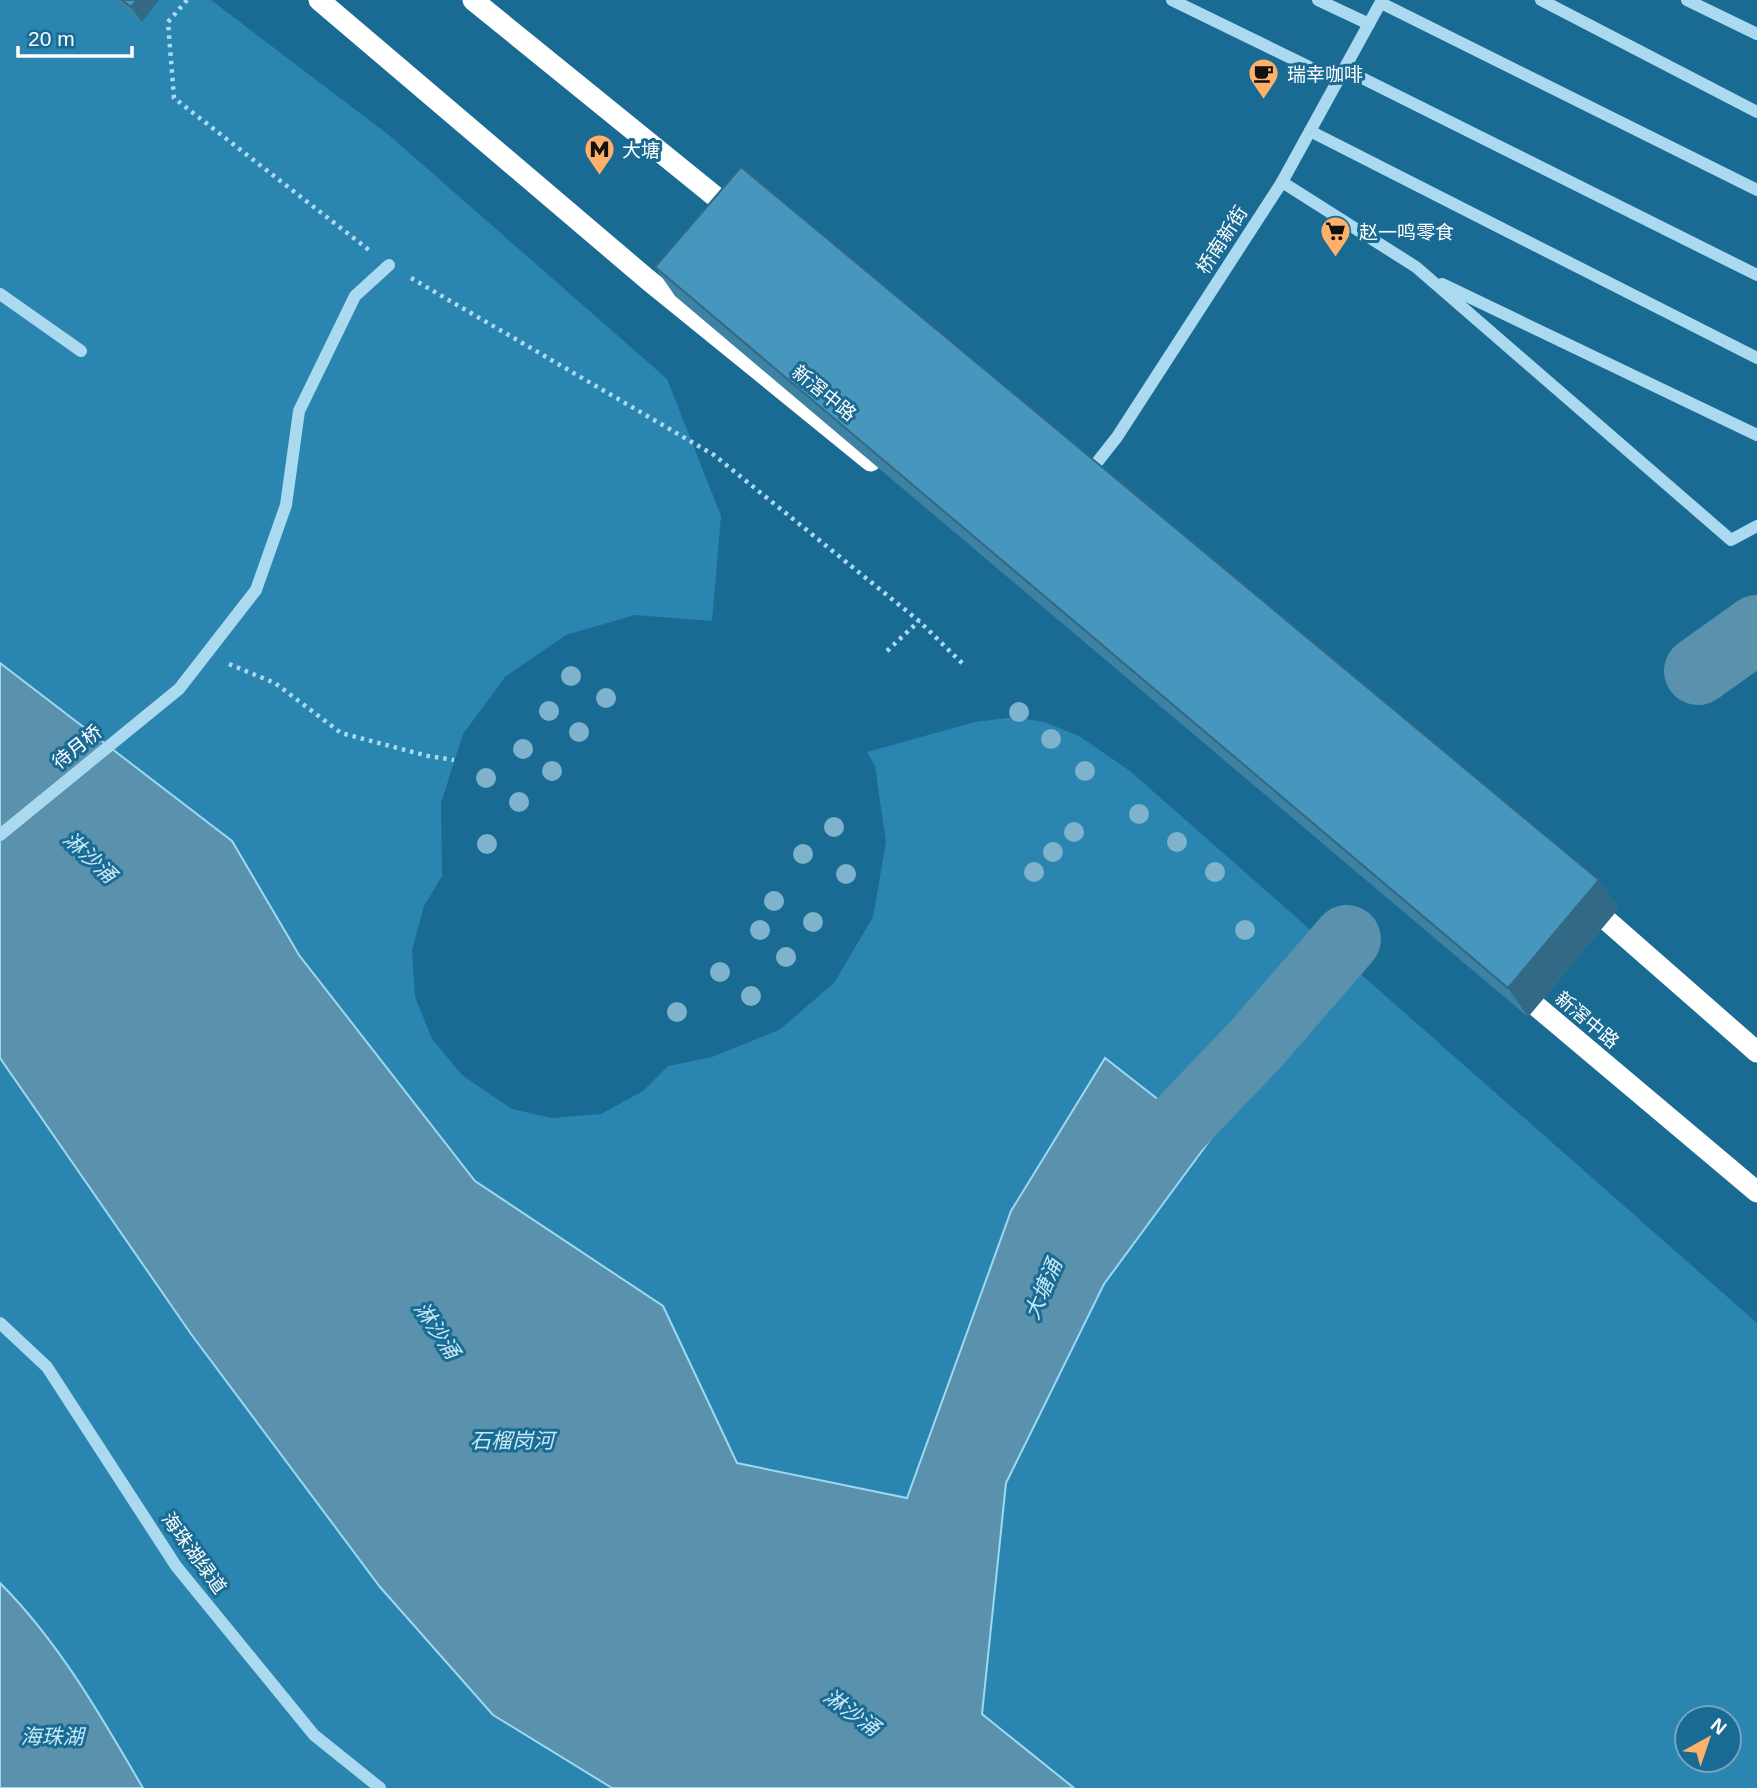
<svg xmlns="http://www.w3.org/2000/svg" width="1757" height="1788" viewBox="0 0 1757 1788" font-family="Helvetica,'Noto Sans SC',sans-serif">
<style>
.green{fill:#2a85b0;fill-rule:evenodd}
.water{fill:#5a91ac;stroke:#9ed8f2;stroke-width:2}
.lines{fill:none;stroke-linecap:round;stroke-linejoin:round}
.river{stroke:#5a91ac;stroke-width:68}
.path{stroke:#abdaf0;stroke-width:4.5;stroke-dasharray:3.5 5;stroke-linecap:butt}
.minor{stroke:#abdaf0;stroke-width:12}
.highway{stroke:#fff;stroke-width:21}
.tree{fill:#7fb3cd}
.wall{fill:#3d81a3}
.shaded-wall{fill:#326984}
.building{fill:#4796bd;stroke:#326984;stroke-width:2}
.labels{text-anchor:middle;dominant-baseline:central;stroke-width:6;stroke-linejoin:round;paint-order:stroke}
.poi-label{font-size:19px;fill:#fff;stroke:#1a6b94;text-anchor:start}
.street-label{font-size:19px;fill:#fff;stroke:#1a6b94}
.water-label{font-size:21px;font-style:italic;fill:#c5e9f8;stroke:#1a6b94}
</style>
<rect width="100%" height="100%" fill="#1a6b94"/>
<g class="green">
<path d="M0 0H211L390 136 667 379 721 516 712 621 635 615 566 635 506 676 463 734 441 803 442 876 424 906 412 950 415 997 432 1039 462 1075 512 1109 551 1118 601 1114 643 1091 668 1066 712 1057 779 1030 834 983 873 917 886 842 875 766 867 752 975 722 1015 717 1044 722 1079 736 1130 771 1757 1323V1788H1074L982 1714 1006 1483 1104 1284 1210 1140 1105 1059 1011 1211 907 1498 737 1463 663 1306 475 1181 299 955 232 841 0 663ZM1687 1718H1729V1760H1687Z"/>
<polygon points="0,1058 191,1334 380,1587 493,1715 612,1788 143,1788 121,1750 26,1610 0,1583"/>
</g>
<g class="water">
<polygon points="0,663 232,841 299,955 475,1181 663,1306 737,1463 907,1498 1011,1211 1105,1058 1210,1140 1104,1284 1006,1483 982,1714 1074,1788 612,1788 493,1715 380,1587 191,1334 0,1058"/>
<path d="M0 1583C59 1642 101 1716 143 1788H0Z"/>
</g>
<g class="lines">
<g class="river">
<polyline points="1698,671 1757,629"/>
<polyline points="1119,1187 1256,1044 1347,939"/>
</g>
<g class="path">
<polyline points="187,0 168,22 174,98 369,250"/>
<polyline points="411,278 714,455 919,621 965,666"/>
<polyline points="887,651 919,621"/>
<polyline points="229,664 275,683 341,733 428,756 454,760"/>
</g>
<g class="minor">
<polyline points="1172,0 1338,81"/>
<polyline points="1318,0 1369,24"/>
<polyline points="1541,0 1757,112"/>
<polyline points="1687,0 1757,34"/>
<polyline points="1381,3 1757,190"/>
<polyline points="1344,69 1757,275"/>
<polyline points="1310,131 1757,358"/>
<polyline points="1282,182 1416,267 1731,540 1757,526"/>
<polyline points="1442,284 1757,435"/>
<polyline points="0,294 81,351"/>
<polyline points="1087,475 1117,437 1282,182 1382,0"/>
<polyline points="0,835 179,689 256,590 286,505 299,411 355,296 389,265"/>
<polyline points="0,1323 47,1367 176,1566 314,1735 380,1788"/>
</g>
<g class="highway">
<polyline points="319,0 647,279 871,461"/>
<polyline points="473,0 738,215"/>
<polyline points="1587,903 1757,1052"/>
<polyline points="1516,989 1757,1192"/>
</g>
</g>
<g class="tree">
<circle cx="571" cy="676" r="10"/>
<circle cx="606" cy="698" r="10"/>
<circle cx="549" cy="711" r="10"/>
<circle cx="1019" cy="712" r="10"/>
<circle cx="579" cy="732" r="10"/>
<circle cx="1051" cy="739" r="10"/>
<circle cx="523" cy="749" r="10"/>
<circle cx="552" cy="771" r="10"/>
<circle cx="1085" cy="771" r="10"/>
<circle cx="486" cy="778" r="10"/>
<circle cx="519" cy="802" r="10"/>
<circle cx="1139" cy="814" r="10"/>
<circle cx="834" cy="827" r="10"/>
<circle cx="1074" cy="832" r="10"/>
<circle cx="1177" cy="842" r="10"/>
<circle cx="487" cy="844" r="10"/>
<circle cx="1053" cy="852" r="10"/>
<circle cx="803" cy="854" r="10"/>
<circle cx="1034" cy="872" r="10"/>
<circle cx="1215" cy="872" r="10"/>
<circle cx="846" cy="874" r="10"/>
<circle cx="774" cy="901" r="10"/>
<circle cx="813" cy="922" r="10"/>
<circle cx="760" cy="930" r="10"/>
<circle cx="1245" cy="930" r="10"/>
<circle cx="786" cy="957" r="10"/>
<circle cx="720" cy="972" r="10"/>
<circle cx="751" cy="996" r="10"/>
<circle cx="677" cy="1012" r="10"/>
</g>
<g class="wall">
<polygon points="114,0 159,0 142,22"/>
<polygon points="655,267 1599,880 1619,908 1528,1017 675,296"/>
</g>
<g class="shaded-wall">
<polygon points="137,0 159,0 142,22 131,7"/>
<polygon points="1599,880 1619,908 1528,1017 1508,988"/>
</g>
<g class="building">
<polygon points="122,0 137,0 131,7"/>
<polygon points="741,167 1599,880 1508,988 655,267"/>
</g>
<defs>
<symbol id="cafe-pin" viewBox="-11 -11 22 30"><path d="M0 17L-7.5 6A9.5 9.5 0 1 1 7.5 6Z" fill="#ffb169" stroke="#1a6b94"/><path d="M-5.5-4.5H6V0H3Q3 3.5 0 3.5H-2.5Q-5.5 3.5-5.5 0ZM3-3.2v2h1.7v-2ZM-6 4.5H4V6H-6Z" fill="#111"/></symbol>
<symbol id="metro-pin" viewBox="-11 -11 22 30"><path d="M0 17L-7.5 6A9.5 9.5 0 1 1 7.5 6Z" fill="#ffb169" stroke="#1a6b94"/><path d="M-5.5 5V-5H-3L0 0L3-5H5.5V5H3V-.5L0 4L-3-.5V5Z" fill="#111"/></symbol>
<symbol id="supermarket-pin" viewBox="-11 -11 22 30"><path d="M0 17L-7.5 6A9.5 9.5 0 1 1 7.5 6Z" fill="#ffb169" stroke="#1a6b94"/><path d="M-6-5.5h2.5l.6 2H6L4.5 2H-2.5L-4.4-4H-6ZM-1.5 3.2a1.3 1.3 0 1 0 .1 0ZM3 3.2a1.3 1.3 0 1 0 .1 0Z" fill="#111"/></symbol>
</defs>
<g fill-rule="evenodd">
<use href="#cafe-pin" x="1246" y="56" width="35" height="47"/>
<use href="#metro-pin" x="582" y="132" width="35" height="47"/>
<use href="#supermarket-pin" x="1318" y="214" width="35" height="47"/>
</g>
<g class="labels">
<g class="poi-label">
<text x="1287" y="74">瑞幸咖啡</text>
<text x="622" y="150">大塘</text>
<text x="1359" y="232">赵一鸣零食</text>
</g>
<g class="street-label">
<text transform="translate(1222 240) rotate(-57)">桥南新街</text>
<text transform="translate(824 393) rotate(39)">新滘中路</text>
<text transform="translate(77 747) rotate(-39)">待月桥</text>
<text transform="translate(1587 1020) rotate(40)">新滘中路</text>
<text transform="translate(194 1553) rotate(54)">海珠湖绿道</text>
</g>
<g class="water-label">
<text transform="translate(90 857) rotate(43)">淋沙涌</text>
<text transform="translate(1043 1289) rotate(-67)">大塘涌</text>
<text transform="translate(437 1330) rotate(56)">淋沙涌</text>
<text x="512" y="1440">石榴岗河</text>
<text transform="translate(852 1712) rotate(36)">淋沙涌</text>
<text x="52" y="1736">海珠湖</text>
</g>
</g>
<g transform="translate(1708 1739) rotate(40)"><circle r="33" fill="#1a6b94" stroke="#76a6bf" stroke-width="2"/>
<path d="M0-5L12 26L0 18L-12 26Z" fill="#ffb169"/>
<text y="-10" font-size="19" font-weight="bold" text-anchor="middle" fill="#ffffff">N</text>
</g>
<path d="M18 46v10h114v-10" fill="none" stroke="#ffffff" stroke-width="3.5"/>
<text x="28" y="46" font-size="21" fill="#ffffff" stroke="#1a6b94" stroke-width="5" paint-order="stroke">20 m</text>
</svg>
